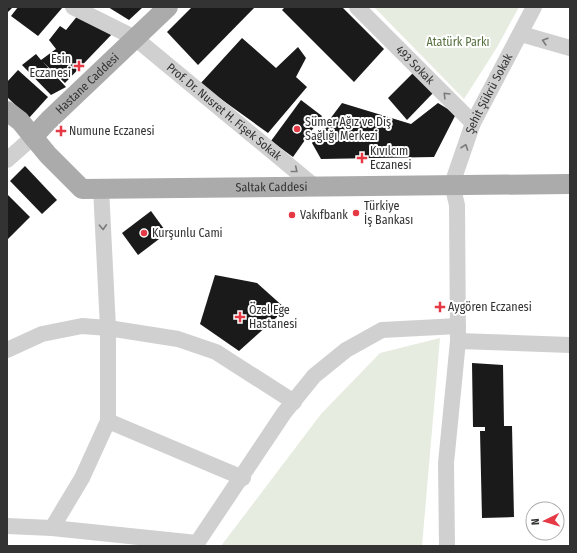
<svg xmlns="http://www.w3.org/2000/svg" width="577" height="553" viewBox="0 0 577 553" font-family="'Fira Sans Condensed',sans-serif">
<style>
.green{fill:#e6ecdf}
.building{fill:#1a1a1a}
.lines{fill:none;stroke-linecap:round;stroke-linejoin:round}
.minor{stroke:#d0d0d0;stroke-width:16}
.major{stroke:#ababab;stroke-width:20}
.oneway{stroke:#7a7a7a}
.poi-dot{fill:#e63946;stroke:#fff;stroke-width:1.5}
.labels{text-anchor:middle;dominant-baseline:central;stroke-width:4;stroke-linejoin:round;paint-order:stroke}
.park-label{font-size:12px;fill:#56703f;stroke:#fff}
.poi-label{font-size:12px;fill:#333;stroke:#fff;text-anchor:start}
.street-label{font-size:12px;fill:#333;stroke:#fff}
</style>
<rect width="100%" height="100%" fill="#fff"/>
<g class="green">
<polygon points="374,7 519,7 496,49 464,99"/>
<polygon points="440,338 422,546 221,546 321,414 380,353"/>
</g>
<g class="building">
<polygon points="7,7 13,7 7,13"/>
<polygon points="18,7 63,7 38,36 11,16"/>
<polygon points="108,7 143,7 129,20"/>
<polygon points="192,7 255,7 198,65 167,32"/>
<polygon points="285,7 342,7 384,49 354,82 282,10"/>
<polygon points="79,14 114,32 65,83 43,62 66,87 51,95 22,65 36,54 41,60 56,49 49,40 60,26 66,30"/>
<polygon points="242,38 276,68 298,47 306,58 296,77 307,87 268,133 200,84"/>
<polygon points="18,70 48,97 29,118 7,97 7,82"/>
<polygon points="413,73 433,93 407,120 388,98"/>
<polygon points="301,100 322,116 293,157 271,141"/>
<polygon points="342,103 411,124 438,103 456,114 434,157 321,159 312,143"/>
<polygon points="25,166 57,200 42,214 10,181"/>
<polygon points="7,194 30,217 7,240"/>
<polygon points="151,211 167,233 138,255 122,233"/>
<polygon points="215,275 257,283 286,309 239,351 200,324"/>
<polygon points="472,363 503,365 504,426 512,426 514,517 482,518 480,431 485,431 485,427 473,427"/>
</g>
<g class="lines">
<g class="minor">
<path id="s1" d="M73 7 135 38 314 186"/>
<path id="s2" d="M357 7 473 123"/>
<polyline points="521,34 570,48"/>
<polyline points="7,160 33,137"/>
<polyline points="458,341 570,345"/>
<polyline points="7,350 42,334 82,326 108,328 178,339 216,352 294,402"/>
<polyline points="108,421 243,478"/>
<polyline points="7,526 52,528 197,543"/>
<polyline points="52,528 82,478 108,421 108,328 101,188"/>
<polyline points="195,546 284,413 314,376 346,350 382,330 458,326"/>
<path id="s3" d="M447 546 446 463 458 341 457 205 452 184 473 123 534 7"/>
</g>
<g class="major">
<path id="s4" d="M7 111 20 121 48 155 82 189 570 184"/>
<path id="s5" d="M33 137 49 120 168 7"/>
</g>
</g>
<defs><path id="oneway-chevron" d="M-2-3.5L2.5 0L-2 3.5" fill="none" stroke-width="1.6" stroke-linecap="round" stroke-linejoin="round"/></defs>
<g class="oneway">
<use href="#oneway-chevron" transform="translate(545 41) rotate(-163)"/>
<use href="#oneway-chevron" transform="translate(446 95) rotate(-135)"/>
<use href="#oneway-chevron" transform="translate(465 147) rotate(-71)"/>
<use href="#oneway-chevron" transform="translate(295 170) rotate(39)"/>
<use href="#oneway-chevron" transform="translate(103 227) rotate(87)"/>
</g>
<g class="poi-dot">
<path d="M77 60h4v4h4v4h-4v4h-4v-4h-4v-4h4z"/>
<circle cx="297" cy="129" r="4"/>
<path d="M59 125h4v4h4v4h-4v4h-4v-4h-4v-4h4z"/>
<path d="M360 152h4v4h4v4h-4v4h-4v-4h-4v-4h4z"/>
<circle cx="356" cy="213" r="4"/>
<circle cx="292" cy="215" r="4"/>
<circle cx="144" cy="233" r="4"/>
<path d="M438 301h4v4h4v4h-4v4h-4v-4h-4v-4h4z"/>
<path d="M238 311h4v4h4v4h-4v4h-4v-4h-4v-4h4z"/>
</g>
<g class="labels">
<g class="park-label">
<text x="458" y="42">Atatürk Parkı</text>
</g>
<g class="poi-label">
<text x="71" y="59" text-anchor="end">Esin<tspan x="71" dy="14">Eczanesi</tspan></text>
<text x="305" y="122">Sümer Ağız ve Diş<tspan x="305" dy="14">Sağlığı Merkezi</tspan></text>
<text x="69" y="131">Numune Eczanesi</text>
<text x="370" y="151">Kıvılcım<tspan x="370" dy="14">Eczanesi</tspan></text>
<text x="364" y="206">Türkiye<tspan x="364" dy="14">İş Bankası</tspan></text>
<text x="300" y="215">Vakıfbank</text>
<text x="152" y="233">Kurşunlu Cami</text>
<text x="448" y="307">Aygören Eczanesi</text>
<text x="249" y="310">Özel Ege<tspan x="249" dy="14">Hastanesi</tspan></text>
</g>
<g class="street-label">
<text stroke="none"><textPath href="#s2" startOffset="82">493 Sokak</textPath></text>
<text stroke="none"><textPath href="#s5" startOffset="76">Hastane Caddesi</textPath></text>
<text stroke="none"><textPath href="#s3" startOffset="461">Şehit Şükrü Sokak</textPath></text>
<text stroke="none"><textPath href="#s1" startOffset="185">Prof. Dr. Nusret H. Fişek Sokak</textPath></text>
<text stroke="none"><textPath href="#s4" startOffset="298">Saltak Caddesi</textPath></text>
</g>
</g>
<rect width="577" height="553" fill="none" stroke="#333333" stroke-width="16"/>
<g transform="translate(545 521) rotate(265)"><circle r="19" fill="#ffffff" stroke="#adadad"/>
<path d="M0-3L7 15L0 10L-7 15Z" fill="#e63946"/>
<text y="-6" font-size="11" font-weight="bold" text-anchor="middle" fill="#333333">N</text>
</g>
</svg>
